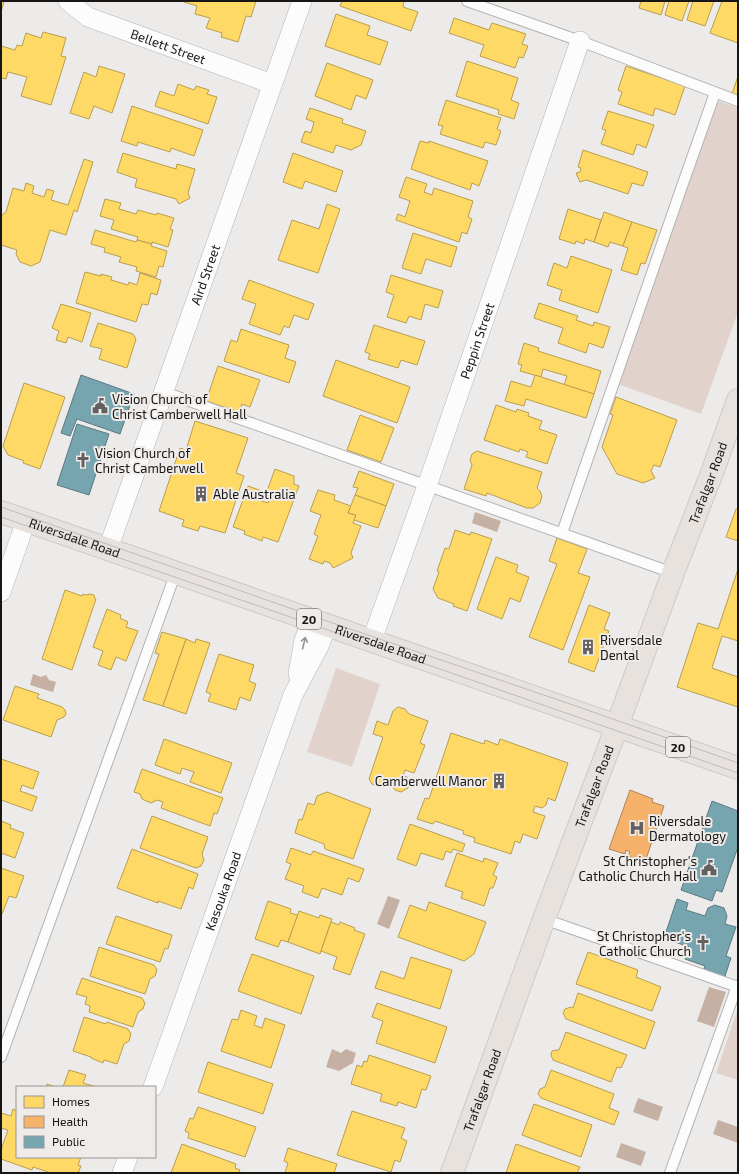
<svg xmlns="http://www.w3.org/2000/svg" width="739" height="1174" viewBox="0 0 739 1174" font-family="'Exo 2',sans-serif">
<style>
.green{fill:#e1d3cb}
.water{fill:#c6b0a4}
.homes{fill:#ffd966;stroke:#b99e4e}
.health{fill:#f6b26b;stroke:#b38351}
.public{fill:#76a5af;stroke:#5a7a81}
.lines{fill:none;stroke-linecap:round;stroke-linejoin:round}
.lane-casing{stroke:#b3b2b1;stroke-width:12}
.street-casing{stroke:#b3b2b1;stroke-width:20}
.primary-casing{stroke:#cac9c9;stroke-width:24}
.lane{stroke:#fcfcfc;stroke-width:10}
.street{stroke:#fcfcfc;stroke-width:19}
.primary{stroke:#e8e2df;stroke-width:22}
.tram{stroke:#bdbcbc;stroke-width:1}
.oneway{stroke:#959494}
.labels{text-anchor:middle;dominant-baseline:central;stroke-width:4;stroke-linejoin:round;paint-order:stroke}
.shield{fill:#eeebe9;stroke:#585655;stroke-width:1}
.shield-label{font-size:12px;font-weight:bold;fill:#171615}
.street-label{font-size:13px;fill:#171615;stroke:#eeebe9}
.poi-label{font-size:13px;fill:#171615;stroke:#eeebe9;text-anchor:start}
</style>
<rect width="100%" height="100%" fill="#edebea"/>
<g class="green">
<polygon points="716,100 738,108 738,312 701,414 615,383"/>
<polygon points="336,668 380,684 352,767 307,752"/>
<polygon points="738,1008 738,1080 716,1073"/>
</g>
<g class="water">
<polygon points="475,512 501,521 497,532 472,523"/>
<polygon points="33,674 41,677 46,675 49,680 56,682 53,692 30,685"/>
<polygon points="388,896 400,900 389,929 377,924"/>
<polygon points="709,987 726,992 714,1027 697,1021"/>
<polygon points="332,1049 341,1053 346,1049 356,1053 353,1063 339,1071 326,1067"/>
<polygon points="638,1098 663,1107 658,1121 633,1112"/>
<polygon points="718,1120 738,1127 738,1143 713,1134"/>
<polygon points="621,1143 646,1152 641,1166 616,1157"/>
</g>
<g class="homes">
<polygon points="1,1 4,2 1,12"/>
<polygon points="185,1 256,1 251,17 246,16 238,42 221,37 222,33 206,28 210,18 195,14 197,6 184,2"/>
<polygon points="342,1 404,1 403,7 418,12 411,31 340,6"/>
<polygon points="641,1 665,1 661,15 639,8"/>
<polygon points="669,1 689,1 682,21 665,15"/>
<polygon points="693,1 714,1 705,26 687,20"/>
<polygon points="722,1 738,1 738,43 710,33"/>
<polygon points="336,14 370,26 367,35 388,42 380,65 325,46"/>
<polygon points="454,18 489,30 492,23 526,34 522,44 528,46 523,58 519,57 515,68 480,56 484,45 449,33"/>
<polygon points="43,32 66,38 61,56 66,57 51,105 21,96 27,77 8,72 6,79 1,78 1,46 15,50 17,45 22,46 26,33 41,38"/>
<polygon points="467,61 518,78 511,100 519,103 514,119 498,114 499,110 456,96"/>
<polygon points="327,63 373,80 366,99 356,95 351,110 315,96"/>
<polygon points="99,66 125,74 112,113 94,106 89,119 70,113 84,72 96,77"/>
<polygon points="626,66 685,86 675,115 655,108 653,116 618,104 622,92 618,90"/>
<polygon points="738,76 738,97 732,94"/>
<polygon points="178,84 194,90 196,86 209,90 207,94 217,97 208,124 155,106 160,91 174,96"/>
<polygon points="446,100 501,118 497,129 501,131 496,145 485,142 483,148 440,134 443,126 438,125"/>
<polygon points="132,106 203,130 194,156 171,148 170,152 138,142 137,146 121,141"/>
<polygon points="310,108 343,119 342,123 366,131 361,145 351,150 336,145 333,153 301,142 305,131 311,133 314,122 306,119"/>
<polygon points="608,111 654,125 646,148 637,144 633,155 601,144 606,130 602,129"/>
<polygon points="420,141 429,143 429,141 488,161 479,186 472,183 470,190 411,169"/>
<polygon points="583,150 648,172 643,186 632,183 628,194 586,180 580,182 576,173 580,172 581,168 578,167"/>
<polygon points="123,153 176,169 177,164 195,169 188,193 190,198 179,204 176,199 135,187 137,179 117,172"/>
<polygon points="293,153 343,171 336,192 305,181 302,189 283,182"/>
<polygon points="84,159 93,162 77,212 74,210 66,235 50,230 40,262 31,266 20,262 16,254 17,250 1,245 1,216 6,212 13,188 24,191 26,183 34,186 32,193 44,197 47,189 54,191 51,200 68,205"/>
<polygon points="406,177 427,184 424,192 432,195 434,188 473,201 468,217 472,219 467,234 462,232 459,242 396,220 398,214 405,217 410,201 399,197"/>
<polygon points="105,199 121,203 119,209 136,214 138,210 156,215 157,213 174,218 170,229 173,230 168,247 152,242 152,244 137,240 138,237 111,229 114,220 100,216"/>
<polygon points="327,204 340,209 318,273 278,260 292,220 319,229"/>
<polygon points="568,209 601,220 594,242 585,239 584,244 576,241 575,244 559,239"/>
<polygon points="604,212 632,222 623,246 610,242 608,247 594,242"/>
<polygon points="632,222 657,230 645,264 641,263 637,275 621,270 628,248 623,246"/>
<polygon points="95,230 136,242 137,240 152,244 151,246 167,251 163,267 159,266 156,277 136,271 137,267 119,262 121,257 104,252 105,248 91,244"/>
<polygon points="413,233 457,247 451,267 426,259 421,274 402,268"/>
<polygon points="571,256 612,270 598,313 559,300 562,290 547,285 554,263 567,268"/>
<polygon points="85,272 101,276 101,274 112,277 111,280 128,285 129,282 137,285 140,273 161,280 157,295 151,293 148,305 142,304 136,322 76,303"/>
<polygon points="391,275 443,291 438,308 425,304 421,320 409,316 406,323 387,317 394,295 386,292"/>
<polygon points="249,280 314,304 308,320 294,315 289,328 284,326 280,335 249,324 256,304 242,299"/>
<polygon points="539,303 578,316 576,320 593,326 594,322 610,327 603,348 589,343 586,353 558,343 563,328 534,318"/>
<polygon points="61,304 91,313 82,342 68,337 66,343 56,340 59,331 52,328"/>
<polygon points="98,323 133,334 136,339 127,368 99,359 102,349 90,346"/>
<polygon points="374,325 425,341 417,365 401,360 398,368 368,359 370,354 365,352"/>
<polygon points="241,329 289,345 285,358 296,362 289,383 224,361 231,340 237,342"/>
<polygon points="524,343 539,348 538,351 601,371 594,394 564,385 567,376 543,369 541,377 520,371 522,365 518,364"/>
<polygon points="336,360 410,387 397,423 323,396"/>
<polygon points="218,366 260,380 250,407 242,404 239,412 206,401"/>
<polygon points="535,375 594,394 586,418 526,399 524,406 505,401 511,381 531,387"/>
<polygon points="24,383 65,397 40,469 23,463 24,461 8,455 3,446"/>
<polygon points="616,397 677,420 660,467 654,465 651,471 655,478 643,483 617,474 602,447 613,415 610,414"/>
<polygon points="496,405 516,412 517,409 529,413 528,416 542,421 539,429 557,435 547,464 526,457 528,452 520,449 519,452 484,440"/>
<polygon points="360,415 394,428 381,462 347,450"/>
<polygon points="195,421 248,438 236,473 244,476 225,533 200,526 198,531 182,526 184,520 159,511 180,448 186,450"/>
<polygon points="477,451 542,472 537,488 540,491 542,496 540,503 533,508 527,508 487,493 486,496 464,489 472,465 470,460 472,454"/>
<polygon points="275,469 294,476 294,484 299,486 278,542 263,537 262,541 244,534 245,531 233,527 248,486 262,491 259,500 268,503 269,500 264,499"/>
<polygon points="359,471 394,484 386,506 355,495 358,488 353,487"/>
<polygon points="318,490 335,495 334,500 351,506 348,513 356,515 353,523 361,526 351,553 353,558 333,568 330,563 324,561 323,564 309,559 318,536 314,534 321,515 310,511"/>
<polygon points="355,495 386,506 378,528 354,520 356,515 348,513"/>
<polygon points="736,509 738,509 738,541 726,537"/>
<polygon points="455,530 470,535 471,532 492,539 467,611 453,606 454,604 438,598 433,589 439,572 437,571 445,548 449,549"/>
<polygon points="557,538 587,549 578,573 590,577 563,650 529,637 557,564 549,561"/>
<polygon points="496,557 518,565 516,572 529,577 520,602 510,598 502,619 477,609"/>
<polygon points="738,569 738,641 722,636 712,668 738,677 738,707 677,687 698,623 718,629"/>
<polygon points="65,590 82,596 83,594 86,595 90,594 94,595 95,599 96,599 72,670 42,659"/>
<polygon points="589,605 610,613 604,629 609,631 594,672 568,662"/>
<polygon points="107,609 121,615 120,618 128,622 126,627 138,631 126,661 116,657 111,670 98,665 103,651 93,647"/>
<polygon points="162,632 186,639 163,706 143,700 159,654 155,653"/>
<polygon points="186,639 195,643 196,639 210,643 186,714 163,706"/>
<polygon points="219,654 254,665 249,681 256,684 250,701 240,697 236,710 208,701 211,694 206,692"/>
<polygon points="15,686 39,694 37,698 62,707 65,710 66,714 64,717 57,720 51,737 3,720"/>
<polygon points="398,707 405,709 409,714 428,721 420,743 425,745 414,773 405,770 403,776 407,777 410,782 408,788 401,792 395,790 392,786 393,782 383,779 382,783 377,786 372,784 369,779 383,737 373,734 377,721 388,725 393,711"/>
<polygon points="451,733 484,744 485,740 498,745 500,739 568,763 555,801 548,798 546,805 542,808 535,806 533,812 545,816 537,839 523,834 520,843 515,841 511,854 474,842 475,838 463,834 464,831 435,821 433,824 417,819 425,798 429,799"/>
<polygon points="164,739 232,763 221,793 190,782 194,772 182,768 180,774 155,765"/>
<polygon points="1,759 39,772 33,789 22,785 20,791 37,797 32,811 1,800"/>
<polygon points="142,769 223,798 217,814 214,813 210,826 161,808 163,802 157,800 151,803 142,799 140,794 134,792"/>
<polygon points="327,792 371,809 353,859 325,849 324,844 295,833 299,819 302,820 308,803 314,805 317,796"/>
<polygon points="152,816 208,837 202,854 204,860 201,866 196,868 140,848"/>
<polygon points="1,821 11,825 10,828 24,833 15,858 1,853"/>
<polygon points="410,824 465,844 462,852 453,849 451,853 446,851 443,860 421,853 416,866 397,859"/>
<polygon points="291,848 311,855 313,851 364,869 359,882 348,878 342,895 322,888 318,898 302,892 304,886 285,879 291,864 286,862"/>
<polygon points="132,849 198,874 193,889 189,887 181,909 158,901 158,903 117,888"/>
<polygon points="457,853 483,862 484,858 498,863 493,875 497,877 493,888 490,888 484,906 461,898 463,892 445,886"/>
<polygon points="1,868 24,876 16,898 9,896 2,914 1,914"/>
<polygon points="268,901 291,909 290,913 298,915 288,942 281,940 278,947 255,939"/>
<polygon points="429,902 486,922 474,954 464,961 398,937 410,905 426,911"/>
<polygon points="299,911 319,918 320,915 332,919 320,954 288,942"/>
<polygon points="116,916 172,935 168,949 165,948 160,962 106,944"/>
<polygon points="331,922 339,925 340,922 355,928 354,930 365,934 350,975 333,969 337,957 321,951"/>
<polygon points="99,947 154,965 157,970 155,976 150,979 145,994 90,976"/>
<polygon points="588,952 638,970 636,977 661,987 652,1011 576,984"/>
<polygon points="252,954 314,976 301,1014 238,991"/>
<polygon points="411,957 452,970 440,1009 375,988 381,971 404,979"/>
<polygon points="82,978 142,998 145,1003 143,1009 138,1012 133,1027 89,1012 90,1006 85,1004 87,997 76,994"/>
<polygon points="578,993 655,1022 645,1049 566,1019 563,1013 565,1009 571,1007 573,1008"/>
<polygon points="377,1003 447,1027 435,1063 376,1043 383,1021 372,1017"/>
<polygon points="241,1010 257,1016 254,1025 262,1028 265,1018 285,1025 271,1068 221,1051 232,1019 238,1020"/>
<polygon points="84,1017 106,1024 107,1022 128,1029 131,1034 129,1041 124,1044 117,1064 104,1060 103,1063 91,1058 91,1057 73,1051"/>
<polygon points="566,1032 627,1055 621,1068 617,1067 611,1082 553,1060 551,1055 552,1051 556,1050 559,1050"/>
<polygon points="369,1055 431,1076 426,1090 422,1089 416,1108 398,1102 397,1106 380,1101 382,1094 351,1084 357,1065 362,1067 364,1061 367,1062"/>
<polygon points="208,1062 273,1084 263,1114 198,1092"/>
<polygon points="69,1070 86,1075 83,1083 97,1087 63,1087"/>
<polygon points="551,1070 614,1094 609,1108 619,1112 614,1125 541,1098 538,1094 540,1089 545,1087"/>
<polygon points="47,1084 56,1087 46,1087"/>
<polygon points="534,1104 592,1125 581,1157 522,1135"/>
<polygon points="198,1107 256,1127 245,1157 188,1138 189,1133 185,1131 190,1118 193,1119"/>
<polygon points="13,1109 17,1111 17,1157 81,1157 78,1165 81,1166 78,1173 51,1173 33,1167 32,1170 1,1159 1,1150 8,1130 1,1128 1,1113 11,1116"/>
<polygon points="352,1111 405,1128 401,1138 407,1141 400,1162 395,1160 391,1172 337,1155"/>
<polygon points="182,1144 236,1164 235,1168 240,1170 239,1173 171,1173"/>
<polygon points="516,1144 580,1167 577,1173 506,1173"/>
<polygon points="288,1148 337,1164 334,1173 285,1173 288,1163 284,1161"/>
</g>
<polygon class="health" points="630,790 653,799 652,802 664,806 645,862 628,856 630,852 626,850 625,854 609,849"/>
<g class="public">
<polygon points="81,375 134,394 120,434 77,419 70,436 61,433"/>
<polygon points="77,424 109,434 89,495 57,485"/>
<polygon points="712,801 738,811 738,847 722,892 716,890 712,901 681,890"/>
<polygon points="677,899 688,903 686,910 705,916 708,908 715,905 724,908 727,916 725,924 736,927 726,956 731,958 724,979 703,971 705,966 685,959 689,947 664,938"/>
</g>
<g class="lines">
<defs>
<g id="lane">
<polyline points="467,1 580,41 738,101"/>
<polyline points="164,392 673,573"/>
<polyline points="562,533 681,189 715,93"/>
<polyline points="544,919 738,987"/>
<polyline points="1,1057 176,572"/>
<polyline points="670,1173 737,986"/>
</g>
<g id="street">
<path id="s1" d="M68 1 88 17 272 84"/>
<path id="s2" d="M108 549 302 1"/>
<polyline points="1,592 26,521"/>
<path id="s3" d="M372 640 427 486 580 41"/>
<polyline points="298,674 304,640 312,620"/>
<path id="s4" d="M153 1087 293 695 319 646 327 625"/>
<polyline points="122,1173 128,1157"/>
</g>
<g id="primary">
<path id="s5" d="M1 512 738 768"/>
<path id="s6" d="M452 1173 544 919 617 726 673 573 713 470 738 400"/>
</g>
</defs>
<use href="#lane" class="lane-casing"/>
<use href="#street" class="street-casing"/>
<use href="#primary" class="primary-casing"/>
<use href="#lane" class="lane"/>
<use href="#street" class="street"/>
<use href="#primary" class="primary"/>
<g class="tram">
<polyline points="1,507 321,619 576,706 738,763"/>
<polyline points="1,517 325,629 738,773"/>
</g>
</g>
<defs><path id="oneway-shaft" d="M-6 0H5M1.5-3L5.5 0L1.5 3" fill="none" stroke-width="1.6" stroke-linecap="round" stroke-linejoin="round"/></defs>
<use class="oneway" href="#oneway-shaft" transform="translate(304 643) rotate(-76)"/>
<defs>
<symbol id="civic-bare" viewBox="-9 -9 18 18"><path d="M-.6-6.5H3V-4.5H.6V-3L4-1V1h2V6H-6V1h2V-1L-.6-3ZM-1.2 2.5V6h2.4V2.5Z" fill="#626160" stroke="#eeebe9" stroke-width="2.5" paint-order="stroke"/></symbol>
<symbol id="church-bare" viewBox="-9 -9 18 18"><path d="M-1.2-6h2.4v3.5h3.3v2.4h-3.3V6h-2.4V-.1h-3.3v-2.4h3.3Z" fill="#626160" stroke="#eeebe9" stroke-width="2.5" paint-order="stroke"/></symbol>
<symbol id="building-bare" viewBox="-9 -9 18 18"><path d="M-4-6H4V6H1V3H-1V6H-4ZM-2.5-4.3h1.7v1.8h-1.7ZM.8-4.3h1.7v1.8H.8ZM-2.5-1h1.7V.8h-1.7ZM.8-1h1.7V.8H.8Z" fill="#626160" stroke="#eeebe9" stroke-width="2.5" paint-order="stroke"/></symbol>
<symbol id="hospital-bare" viewBox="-9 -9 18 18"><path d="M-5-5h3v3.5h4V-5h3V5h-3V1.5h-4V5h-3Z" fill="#626160" stroke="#eeebe9" stroke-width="2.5" paint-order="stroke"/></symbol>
</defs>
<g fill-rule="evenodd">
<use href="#civic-bare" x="89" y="395" width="22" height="22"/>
<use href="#church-bare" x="72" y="449" width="22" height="22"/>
<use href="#building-bare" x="190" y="483" width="22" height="22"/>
<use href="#building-bare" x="577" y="636" width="22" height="22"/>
<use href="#building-bare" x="488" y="770" width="22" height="22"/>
<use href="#hospital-bare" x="626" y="817" width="22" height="22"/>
<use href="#civic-bare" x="698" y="857" width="22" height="22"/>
<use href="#church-bare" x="692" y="932" width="22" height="22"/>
</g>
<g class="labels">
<g class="shield">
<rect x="297" y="609" width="24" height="20" rx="3"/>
<rect x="666" y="737" width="24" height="20" rx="3"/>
</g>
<g class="shield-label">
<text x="309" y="619">20</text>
<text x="678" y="747">20</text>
</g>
<g class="street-label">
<text stroke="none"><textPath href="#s1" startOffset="111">Bellett Street</textPath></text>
<text stroke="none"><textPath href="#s2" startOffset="291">Aird Street</textPath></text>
<text stroke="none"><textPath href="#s3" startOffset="317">Peppin Street</textPath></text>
<text stroke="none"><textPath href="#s6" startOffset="736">Trafalgar Road</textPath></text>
<text stroke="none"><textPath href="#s5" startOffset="78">Riversdale Road</textPath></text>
<text stroke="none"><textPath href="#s5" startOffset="402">Riversdale Road</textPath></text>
<text stroke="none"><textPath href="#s6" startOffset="412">Trafalgar Road</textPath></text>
<text stroke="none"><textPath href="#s4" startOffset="208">Kasouka Road</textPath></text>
<text stroke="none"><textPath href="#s6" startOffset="88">Trafalgar Road</textPath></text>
</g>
<g class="poi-label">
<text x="112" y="399">Vision Church of<tspan x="112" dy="15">Christ Camberwell Hall</tspan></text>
<text x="95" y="453">Vision Church of<tspan x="95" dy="15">Christ Camberwell</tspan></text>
<text x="213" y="494">Able Australia</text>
<text x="600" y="640">Riversdale<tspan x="600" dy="15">Dental</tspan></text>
<text x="487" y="781" text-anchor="end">Camberwell Manor</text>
<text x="649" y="821">Riversdale<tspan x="649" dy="15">Dermatology</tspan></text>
<text x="697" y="861" text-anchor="end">St Christopher's<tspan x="697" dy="15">Catholic Church Hall</tspan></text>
<text x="691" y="936" text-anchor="end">St Christopher's<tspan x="691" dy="15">Catholic Church</tspan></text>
</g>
</g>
<rect width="739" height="1174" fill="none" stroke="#171615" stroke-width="4"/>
<rect x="16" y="1086" width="140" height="72" fill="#eeebe9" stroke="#989694"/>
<rect x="24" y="1096" width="20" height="12" fill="#ffd966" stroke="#989694"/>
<text x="52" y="1106" font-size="12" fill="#171615">Homes</text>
<rect x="24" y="1116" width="20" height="12" fill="#f6b26b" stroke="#989694"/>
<text x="52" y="1126" font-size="12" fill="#171615">Health</text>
<rect x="24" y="1136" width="20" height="12" fill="#76a5af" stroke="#989694"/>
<text x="52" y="1146" font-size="12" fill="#171615">Public</text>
</svg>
